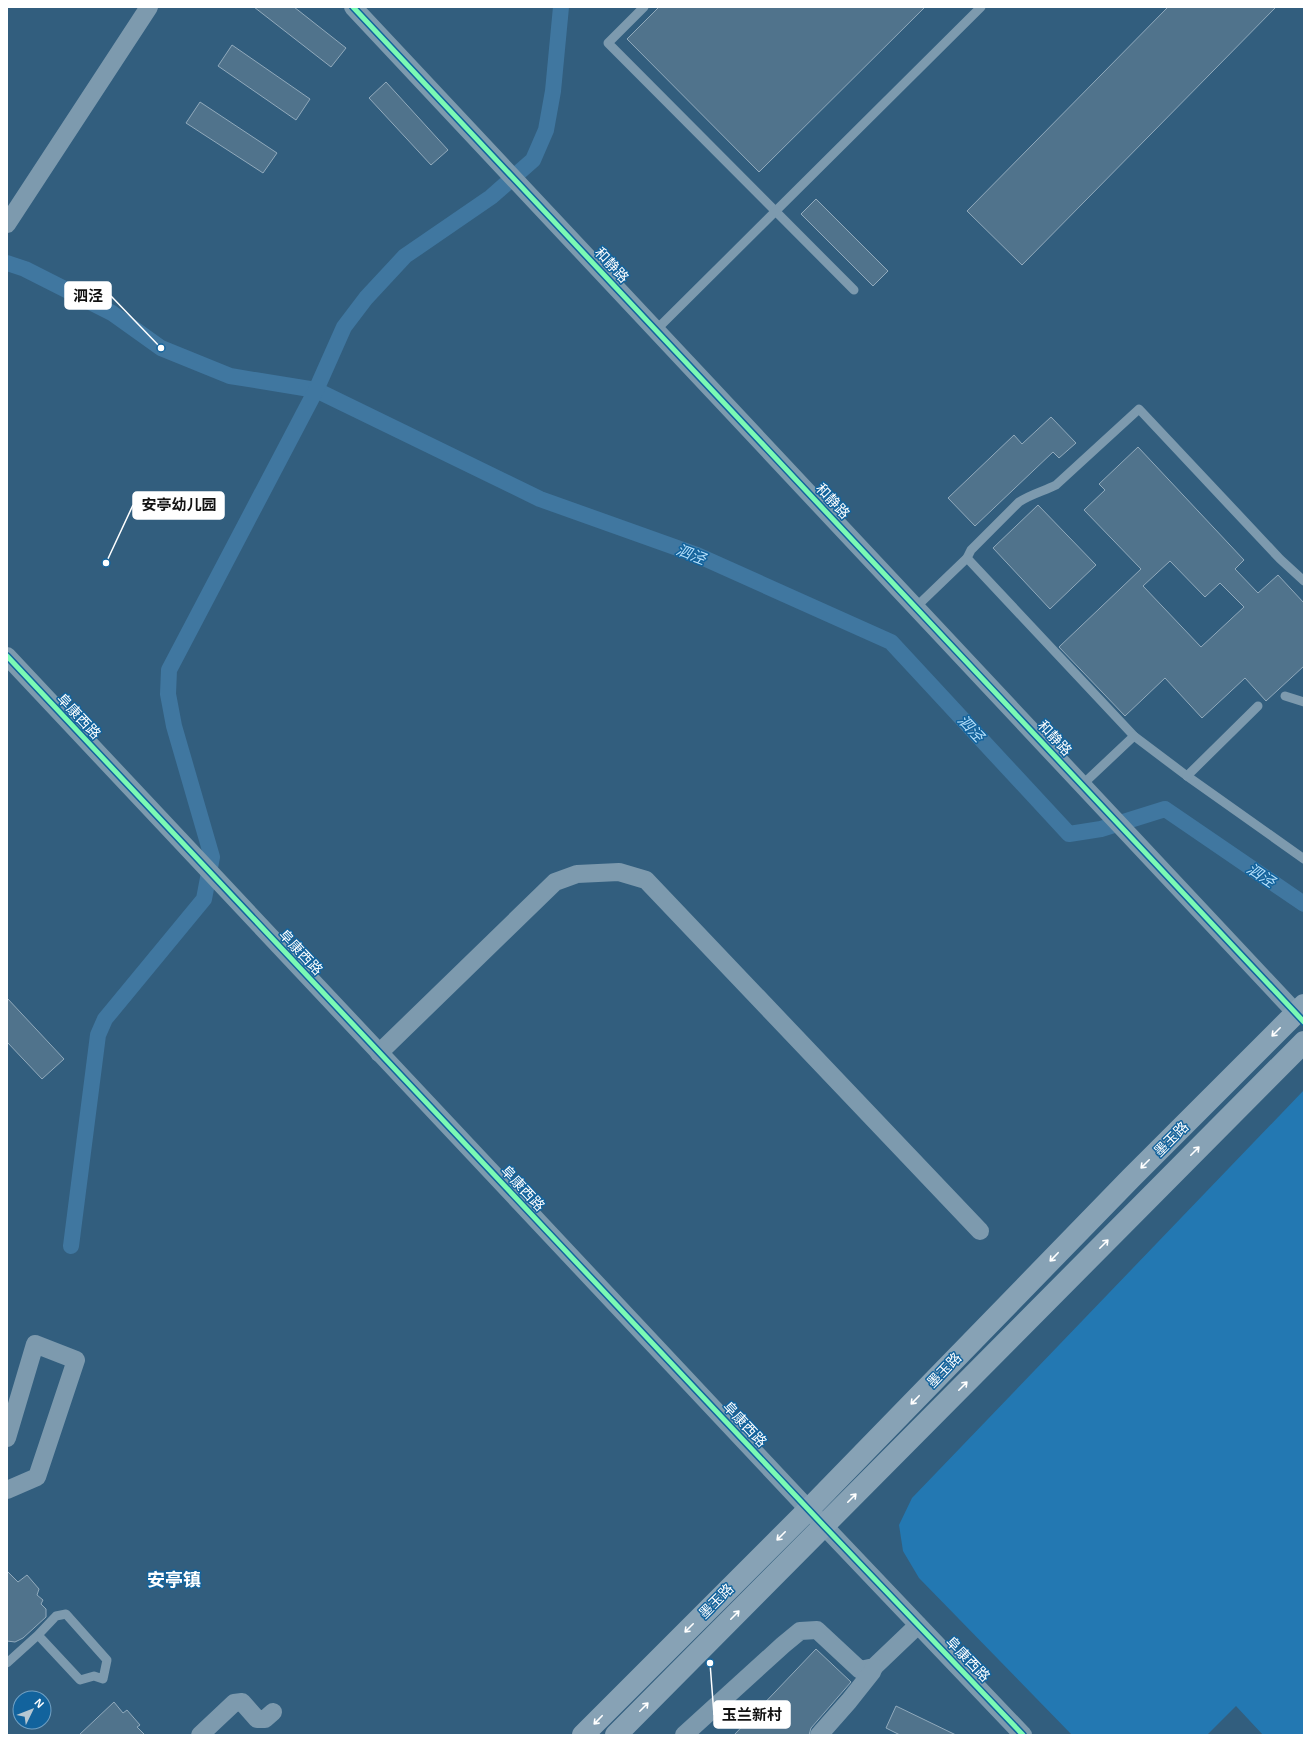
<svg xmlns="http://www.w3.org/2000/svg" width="1311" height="1742" viewBox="0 0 1311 1742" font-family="Helvetica,'Noto Sans SC',sans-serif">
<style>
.green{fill:#2378b2}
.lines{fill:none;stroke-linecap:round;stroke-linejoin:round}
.canal{stroke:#4077a0;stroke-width:16}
.building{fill:#50738c;stroke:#91aabc;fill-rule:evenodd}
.service{stroke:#7d9aae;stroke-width:9}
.minor{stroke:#7d9aae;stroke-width:18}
.primary{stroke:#87a2b5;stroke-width:22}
.cycleway-casing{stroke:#12639d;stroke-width:8}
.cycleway{stroke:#7af9b4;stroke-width:5}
.oneway{stroke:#fff}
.labels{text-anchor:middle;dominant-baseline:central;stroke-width:3;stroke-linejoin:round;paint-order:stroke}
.street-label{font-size:14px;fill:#fff;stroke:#12639d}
.water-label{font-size:15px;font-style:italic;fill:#b4dffb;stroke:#12639d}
.district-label{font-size:18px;font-weight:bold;fill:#fff;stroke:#12639d}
.leader{fill:none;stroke:#fff;stroke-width:1.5}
.callout-dot{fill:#fff;stroke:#12639d;stroke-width:1.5}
.callout{fill:#fff;stroke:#fff;stroke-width:1.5}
.callout-label{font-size:15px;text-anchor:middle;font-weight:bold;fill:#111}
</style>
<rect width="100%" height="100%" fill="#325e7e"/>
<polygon class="green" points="1304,1090 1304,1735 1263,1735 1236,1706 1207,1735 1072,1735 919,1578 903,1551 899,1525 912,1498"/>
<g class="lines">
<g class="canal">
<polyline points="7,263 25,269 112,313 161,348 230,376 316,390 540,499 697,555 891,642 1069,834 1101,829 1165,809 1304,904"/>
<polyline points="71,1246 98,1035 105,1019 204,899 212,857 174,726 168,694 169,670 316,390 344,327 366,298 405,256 491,197 533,160 546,130 553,91 561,7"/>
</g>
</g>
<g class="building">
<polygon points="254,7 294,7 346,48 331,67"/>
<polygon points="659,7 925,7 759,172 627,39"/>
<polygon points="1168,7 1276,7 1022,265 967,211"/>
<polygon points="232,45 310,99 296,120 218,66"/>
<polygon points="386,82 448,150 431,165 369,98"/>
<polygon points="200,102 277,153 263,173 186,123"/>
<polygon points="816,199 888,271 873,286 801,214"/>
<polygon points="1051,417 1076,443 1059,458 1053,452 975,526 948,498 1014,435 1022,444"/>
<path d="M1138 447 1244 560 1235 569 1258 593 1278 575 1304 603V666L1266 701 1245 678 1202 718 1165 678 1125 716 1059 647 1141 569 1084 510 1105 490 1099 484ZM1170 561 1205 597 1220 583 1244 607 1201 647 1143 586Z"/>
<polygon points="1038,505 1096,565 1050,609 993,548"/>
<polygon points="7,998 64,1059 42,1079 7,1042"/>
<polygon points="7,1571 18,1582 27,1575 39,1589 37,1595 43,1600 41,1604 46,1609 46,1617 23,1638 15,1642 7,1641"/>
<polygon points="816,1649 851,1682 811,1728 809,1735 734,1735"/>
<polygon points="114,1702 123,1713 127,1710 140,1725 137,1727 145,1735 79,1735"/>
<polygon points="896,1706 956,1735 900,1735 886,1728"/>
</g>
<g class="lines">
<g class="service">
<polyline points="644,7 608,43 854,290"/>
<polyline points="656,330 981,7"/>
<polyline points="967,558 1134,736 1187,776 1304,859"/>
<path d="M916 607 967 558 971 550 1019 502C1031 494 1044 491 1056 485L1139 409 1280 559 1304 581"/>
<polyline points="1285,696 1304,702"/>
<polyline points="1187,776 1258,706"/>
<polyline points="1082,785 1134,736"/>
<polyline points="7,1663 38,1635 56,1616 66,1614 107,1660 103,1679 94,1676 80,1680 38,1635"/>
</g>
<g class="minor">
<polyline points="353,7 1296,1013"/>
<polyline points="7,224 149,7"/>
<polyline points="7,656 824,1526 1023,1735"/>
<polyline points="379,1053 555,882 577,874 619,872 646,880 980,1231"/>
<polyline points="7,1438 35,1344 76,1360 37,1477 7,1490"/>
<polyline points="200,1735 234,1703 242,1702 257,1719 265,1719 273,1712"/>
<polyline points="684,1735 783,1645 800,1631 817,1630 860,1670 874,1667 918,1625"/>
<polyline points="819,1735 849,1701 872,1672 874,1667"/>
</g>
<g class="primary">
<polyline points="583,1735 809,1509 1131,1178 1304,1005"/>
<polyline points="616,1735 1304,1042"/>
</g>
<defs>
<g id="cycleway">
<polyline points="353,7 1304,1022"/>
<polyline points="7,656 824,1526 1023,1735"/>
</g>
</defs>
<use href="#cycleway" class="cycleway-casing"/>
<use href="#cycleway" class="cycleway"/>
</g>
<defs><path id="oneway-shaft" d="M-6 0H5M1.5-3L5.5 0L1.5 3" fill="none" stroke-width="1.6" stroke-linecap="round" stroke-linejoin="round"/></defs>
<g class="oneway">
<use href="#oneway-shaft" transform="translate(1276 1032) rotate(135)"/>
<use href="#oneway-shaft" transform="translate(1195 1151) rotate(-45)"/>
<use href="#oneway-shaft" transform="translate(1145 1164) rotate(135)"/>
<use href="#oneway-shaft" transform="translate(1104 1244) rotate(-45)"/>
<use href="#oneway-shaft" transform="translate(1054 1257) rotate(134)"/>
<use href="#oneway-shaft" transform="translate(963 1386) rotate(-45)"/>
<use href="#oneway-shaft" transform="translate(915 1400) rotate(134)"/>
<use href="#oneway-shaft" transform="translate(852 1498) rotate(-45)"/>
<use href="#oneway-shaft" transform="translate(781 1536) rotate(135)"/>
<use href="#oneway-shaft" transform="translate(735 1615) rotate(-45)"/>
<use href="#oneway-shaft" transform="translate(689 1628) rotate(135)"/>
<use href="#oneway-shaft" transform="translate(644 1707) rotate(-45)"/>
<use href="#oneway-shaft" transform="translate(598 1720) rotate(134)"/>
</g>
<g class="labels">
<g class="street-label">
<text transform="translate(612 265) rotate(47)">和静路</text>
<text transform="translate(833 501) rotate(47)">和静路</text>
<text transform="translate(79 716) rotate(47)">阜康西路</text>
<text transform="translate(1055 738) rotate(47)">和静路</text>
<text transform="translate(301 952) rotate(47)">阜康西路</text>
<text transform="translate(1171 1139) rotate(-45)">墨玉路</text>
<text transform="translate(523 1188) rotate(47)">阜康西路</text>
<text transform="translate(944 1370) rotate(-46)">墨玉路</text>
<text transform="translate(745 1424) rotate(47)">阜康西路</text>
<text transform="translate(716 1601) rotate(-45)">墨玉路</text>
<text transform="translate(968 1659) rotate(46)">阜康西路</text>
</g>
<g class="water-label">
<text transform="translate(691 554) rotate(21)">泗泾</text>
<text transform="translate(971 728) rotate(47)">泗泾</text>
<text transform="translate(1261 875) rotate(34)">泗泾</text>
</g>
<g class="district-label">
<text x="174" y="1580">安亭镇</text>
</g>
</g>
<path class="leader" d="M161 348L111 296M106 563L133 505M710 1663L714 1715"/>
<g class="callout-dot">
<circle cx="161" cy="348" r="4"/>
<circle cx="106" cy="563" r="4"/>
<circle cx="710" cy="1663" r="4"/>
</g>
<g class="callout">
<rect x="65" y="282" width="46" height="27" rx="4"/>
<rect x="133" y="492" width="91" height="27" rx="4"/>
<rect x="714" y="1701" width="76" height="27" rx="4"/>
</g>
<g class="callout-label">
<text x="88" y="301">泗泾</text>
<text x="179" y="510">安亭幼儿园</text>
<text x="752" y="1720">玉兰新村</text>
</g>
<rect width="1311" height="1742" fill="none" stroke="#ffffff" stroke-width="16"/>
<g transform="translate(32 1710) rotate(47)"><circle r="19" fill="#12639d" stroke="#71a1c4"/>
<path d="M0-3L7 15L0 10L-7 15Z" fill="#b7c7d2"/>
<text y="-6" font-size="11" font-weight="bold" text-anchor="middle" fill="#ffffff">N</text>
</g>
</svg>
